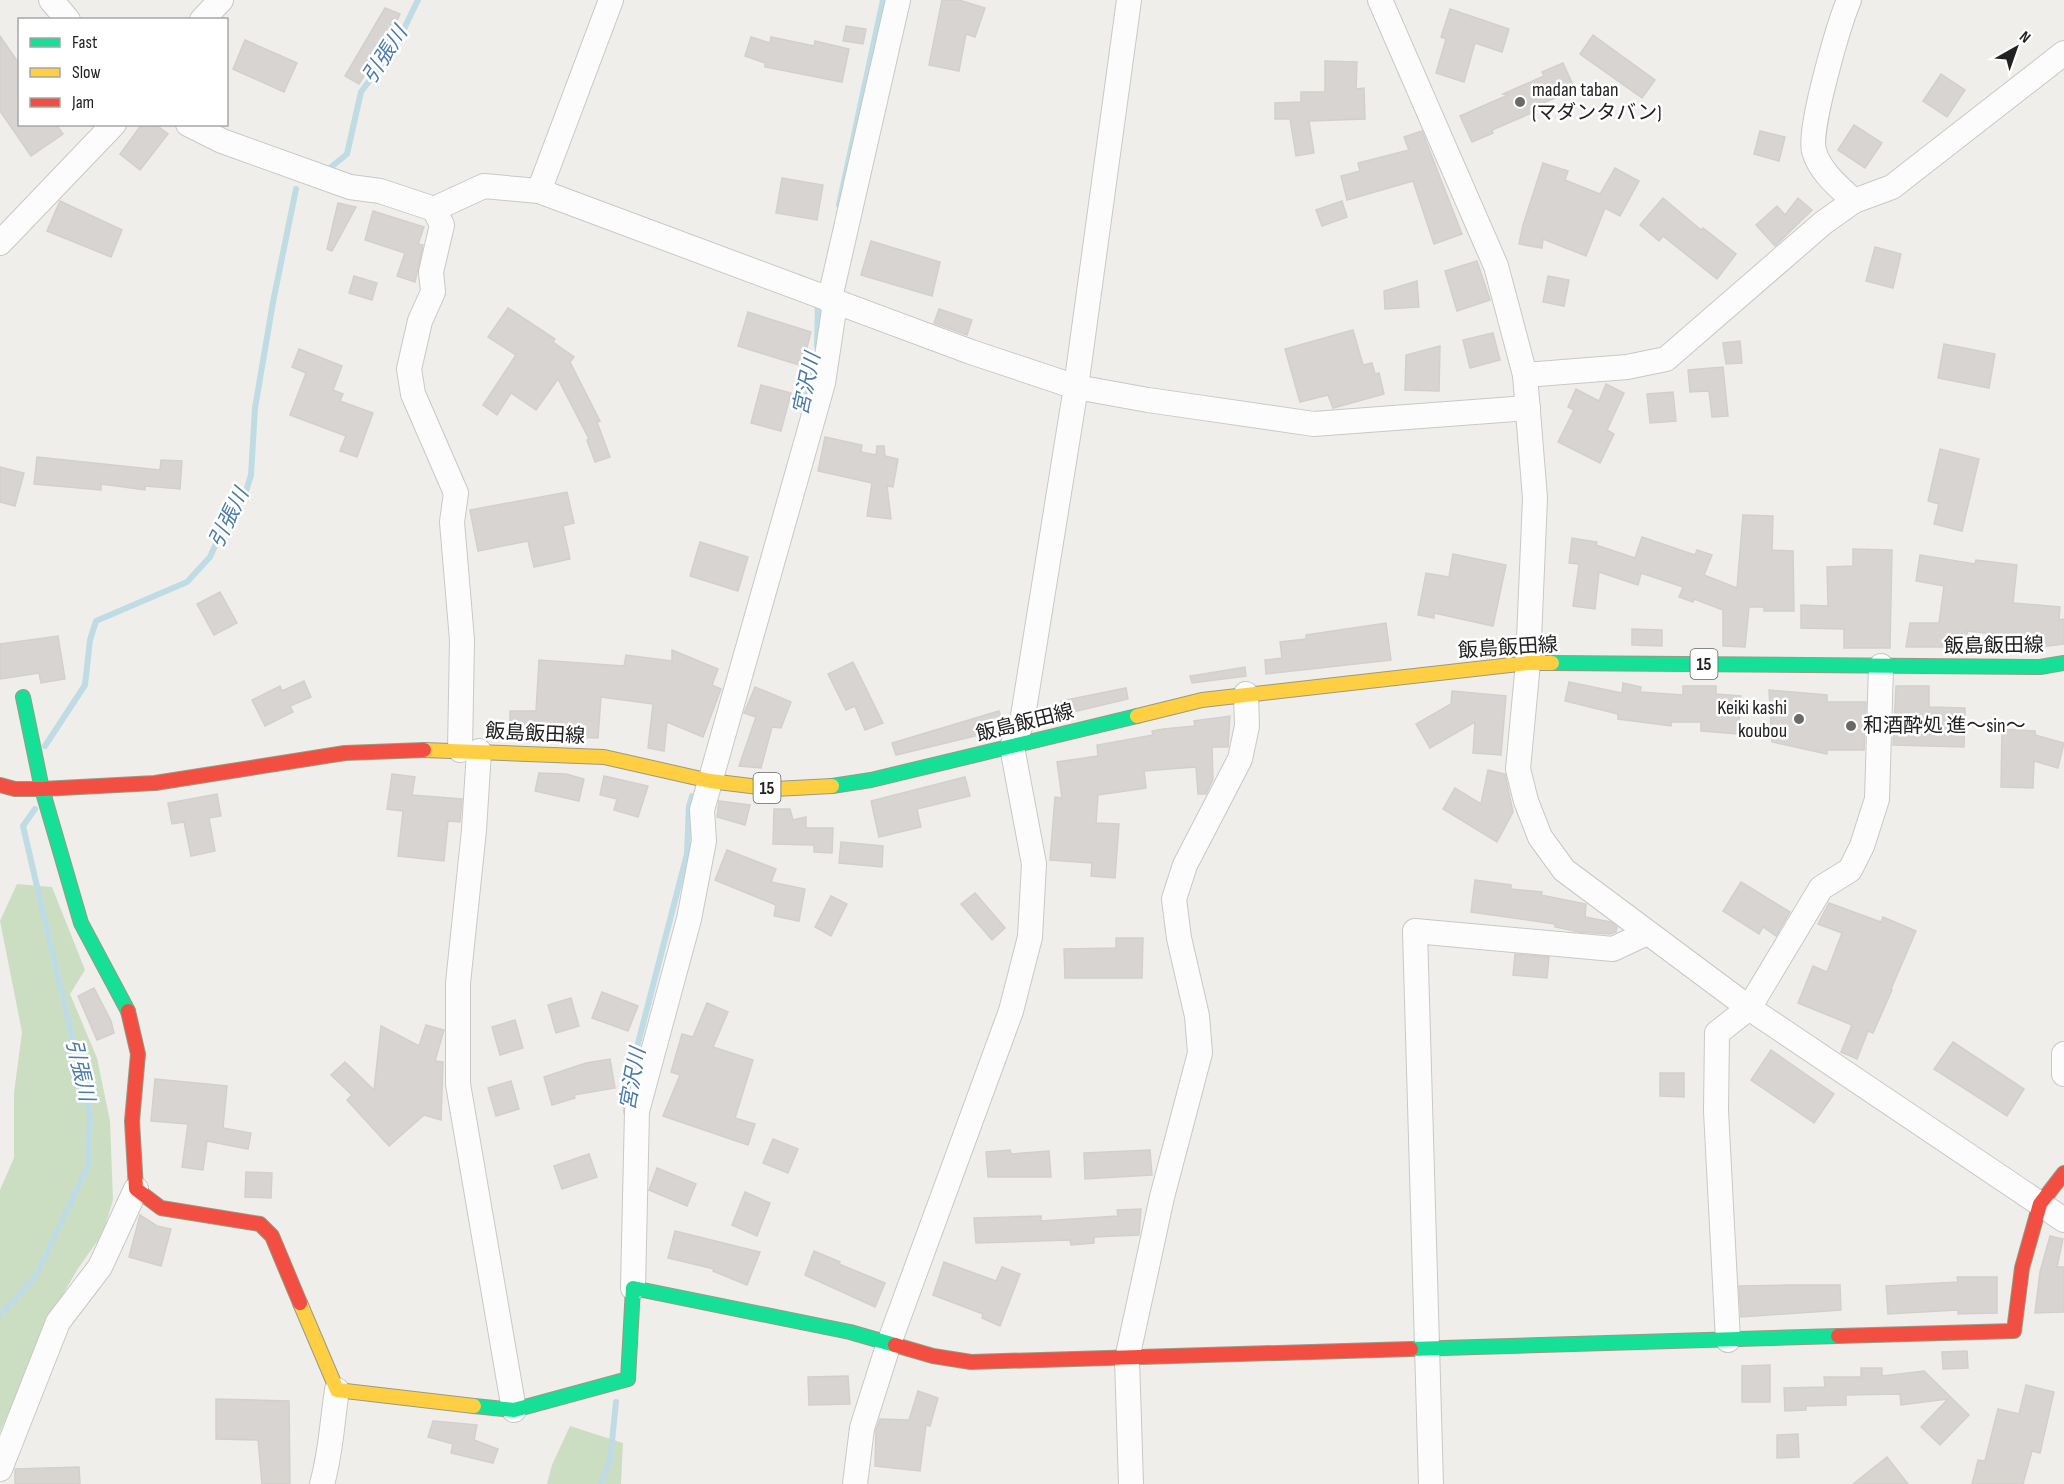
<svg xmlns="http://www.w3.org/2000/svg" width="2064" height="1484" viewBox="0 0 2064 1484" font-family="'Sofia Sans Condensed','Noto Sans JP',sans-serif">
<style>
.forest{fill:#cbdec1}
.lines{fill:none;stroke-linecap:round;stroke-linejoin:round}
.stream{stroke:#bfdbe3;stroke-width:6}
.building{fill:#d7d4d2;stroke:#d3d0cc;stroke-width:1.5}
.street-casing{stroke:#c9c8c7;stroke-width:26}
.fast-casing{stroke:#999a82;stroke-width:16}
.slow-casing{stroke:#999a82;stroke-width:16}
.jam-casing{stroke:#999a82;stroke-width:16}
.street{stroke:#fdfcfc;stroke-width:24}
.fast{stroke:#16e098;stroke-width:14}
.slow{stroke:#ffcf43;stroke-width:14}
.jam{stroke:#f24e42;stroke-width:14}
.poi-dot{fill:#6a6968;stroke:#fff;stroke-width:2}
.labels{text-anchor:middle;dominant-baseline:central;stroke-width:5;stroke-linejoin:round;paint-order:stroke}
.shield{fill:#fff;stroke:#646464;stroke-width:1.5}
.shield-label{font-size:18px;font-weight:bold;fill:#222}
.poi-label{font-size:20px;fill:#222;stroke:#fff;text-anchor:start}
.street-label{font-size:20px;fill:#222;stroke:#fff}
.water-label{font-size:21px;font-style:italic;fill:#4a7aab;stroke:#fff}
</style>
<rect width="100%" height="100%" fill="#f0eeeb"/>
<g class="forest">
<polygon points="17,884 52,887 85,970 70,994 97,1058 110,1121 113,1200 103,1233 77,1270 50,1317 0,1432 0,1190 14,1158 14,1093 22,1032 0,921"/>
<polygon points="570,1426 623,1443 621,1484 547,1484 552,1465"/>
</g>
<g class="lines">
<g class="stream">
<polyline points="325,172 347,154 361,92 397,43 418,0"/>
<polyline points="839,205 883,0"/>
<polyline points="817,346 818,300"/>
<polyline points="803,410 813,371"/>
<polyline points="45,746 85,685 90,640 96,621 187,582 210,557 225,524 245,494 251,475 255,408 273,302 296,189"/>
<polyline points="626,1112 626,1093 636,1051 687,854 689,806 692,796"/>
<polyline points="0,1315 35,1277 88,1166 90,1115 23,826 35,809"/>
<polyline points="600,1484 610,1461 616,1402"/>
</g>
</g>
<g class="building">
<polygon points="942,0 959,0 985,8 975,37 966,34 959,71 929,65"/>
<polygon points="385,8 400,14 386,45 383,44 359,84 345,76"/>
<polygon points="1450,9 1509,29 1502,52 1475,43 1464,82 1436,73 1446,39 1441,37"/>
<polygon points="846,26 866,29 863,44 843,41"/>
<polygon points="1593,35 1655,80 1642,98 1580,54"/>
<polygon points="0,36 20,65 20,124 56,124 63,134 31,156 0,111"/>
<polygon points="751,37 770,43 771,37 814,46 815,41 849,49 842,82 765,67 765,63 745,56"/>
<polygon points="245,40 297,63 284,92 233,69"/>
<polygon points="1325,61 1357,62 1356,89 1364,88 1365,119 1309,121 1314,153 1296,156 1290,119 1275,119 1275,103 1301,102 1301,92 1325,92"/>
<polygon points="1563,63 1575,89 1534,107 1536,111 1492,130 1493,133 1472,142 1460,116 1508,95 1503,94 1544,76 1542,72"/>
<polygon points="1941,74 1965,90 1947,117 1923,101"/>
<polygon points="142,124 155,124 168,134 140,170 120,154"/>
<polygon points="1854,125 1882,143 1865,168 1838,150"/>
<polygon points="1422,131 1462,234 1434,244 1413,181 1347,200 1341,176 1360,171 1358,163 1409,150 1404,137"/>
<polygon points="1760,131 1785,137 1779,161 1754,154"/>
<polygon points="1543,163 1568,171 1565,180 1600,194 1615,168 1639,181 1620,216 1605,208 1586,256 1543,239 1542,248 1519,244 1523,225"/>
<polygon points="782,178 823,185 817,220 776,213"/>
<polygon points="1663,198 1701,230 1703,228 1736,254 1717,279 1663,236 1659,241 1640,225"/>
<polygon points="1798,198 1812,210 1775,246 1756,225 1777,206 1785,215"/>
<polygon points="60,201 122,230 111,257 47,231"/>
<polygon points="1342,201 1347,217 1322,226 1316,210"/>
<polygon points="338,203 356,207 332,251 327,249"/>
<polygon points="373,211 424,227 418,244 423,245 415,282 397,276 405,253 365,240"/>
<polygon points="871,241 940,262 932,296 861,275"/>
<polygon points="1875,247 1901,254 1893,288 1866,281"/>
<polygon points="1477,261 1490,300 1457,311 1445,271"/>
<polygon points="354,276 377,283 372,300 349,293"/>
<polygon points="1548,276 1569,280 1564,306 1543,302"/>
<polygon points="1417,281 1419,307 1385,309 1384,291"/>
<polygon points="508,308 555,339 553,342 574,357 570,362 600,421 597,422 610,457 595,462 587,440 589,439 558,379 536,410 511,393 497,415 483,405 516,355 488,337"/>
<polygon points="939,309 972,320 967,335 934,323"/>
<polygon points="748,312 811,332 802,366 738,346"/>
<polygon points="1353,330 1363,365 1372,363 1375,374 1379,373 1384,394 1333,408 1328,395 1300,402 1285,349"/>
<polygon points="1493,333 1500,360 1470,368 1463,340"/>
<polygon points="1740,341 1742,363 1726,364 1723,343"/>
<polygon points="1944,344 1995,354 1989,388 1938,378"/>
<polygon points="1440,346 1439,391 1405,390 1406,355"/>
<polygon points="299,349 342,366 333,390 343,394 340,401 373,413 357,457 340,451 346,436 290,415 306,373 292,367"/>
<polygon points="1723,367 1728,416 1712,417 1709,391 1690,392 1688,370"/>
<polygon points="1606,384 1624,393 1607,430 1614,434 1600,463 1558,442 1574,410 1568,407 1576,389 1599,401"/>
<polygon points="761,385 791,393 781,431 751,423"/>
<polygon points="1673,392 1676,421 1650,423 1647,394"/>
<polygon points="825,437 862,445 861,452 876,455 877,446 884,446 885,456 898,459 893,487 887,486 891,519 867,516 872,483 818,471"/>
<polygon points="1940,449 1979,459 1962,531 1934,524 1939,504 1928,501"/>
<polygon points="37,457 160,470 161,460 182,461 180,489 145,486 145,490 101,484 101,490 34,484"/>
<polygon points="0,467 24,473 15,506 0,502"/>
<polygon points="567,492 574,523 563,526 570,559 534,567 528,541 478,551 470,510"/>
<polygon points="1743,515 1773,516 1772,550 1793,551 1794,611 1764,611 1764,607 1749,607 1745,647 1723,646 1723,610 1694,599 1693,602 1679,597 1683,587 1641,573 1638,585 1599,572 1595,609 1573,606 1579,564 1569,563 1572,538 1597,542 1596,545 1635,558 1642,537 1695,555 1697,550 1712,555 1704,575 1737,588"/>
<polygon points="700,542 748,557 738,591 690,576"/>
<polygon points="1853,549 1892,550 1890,648 1844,648 1844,629 1801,628 1801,605 1828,606 1827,567 1853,566"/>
<polygon points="1453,554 1506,565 1493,626 1434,613 1434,618 1418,615 1426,573 1449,577"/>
<polygon points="1920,555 1975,564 1976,560 2017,565 2013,603 2060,607 2059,620 2064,619 2064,644 2032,648 2031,638 1967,631 1969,647 1906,647 1910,623 1939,623 1944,586 1916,581"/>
<polygon points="220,592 237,623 214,635 197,604"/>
<polygon points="1386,623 1391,660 1266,674 1265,660 1282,658 1280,642 1306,639 1306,635"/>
<polygon points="1632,629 1662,630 1662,646 1632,645"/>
<polygon points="58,636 65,679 41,683 39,673 0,679 0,644"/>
<polygon points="672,650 718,669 712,685 721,689 703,737 667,722 664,751 648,748 653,704 601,697 598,738 510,735 510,711 536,711 539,660 624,666 626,655 672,661"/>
<polygon points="853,662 883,723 865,730 855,706 846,710 828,674"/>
<polygon points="1245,667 1246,676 1192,683 1190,676"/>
<polygon points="304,681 311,697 290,706 293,712 265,726 252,700 280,686 282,691"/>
<polygon points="1569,682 1622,693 1623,683 1641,687 1640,692 1683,695 1683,686 1716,686 1716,694 1741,696 1738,734 1701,731 1701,722 1671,722 1671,726 1618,719 1618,714 1565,701"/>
<polygon points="1896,686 1929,686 1929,707 1965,708 1964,747 1893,745"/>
<polygon points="755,687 791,702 781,728 772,727 761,768 739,766 756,717 744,713"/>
<polygon points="1126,688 1128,699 1064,714 1061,701"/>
<polygon points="1769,690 1827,695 1827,702 1866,702 1864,750 1827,750 1827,754 1772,742"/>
<polygon points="1452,691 1506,696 1501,755 1473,753 1475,722 1430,748 1416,724 1451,704"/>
<polygon points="999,711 1004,729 896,755 892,743"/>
<polygon points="1230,716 1228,747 1212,747 1213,779 1206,794 1198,794 1196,767 1144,771 1146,788 1098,795 1096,823 1119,824 1115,878 1091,876 1092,863 1050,860 1055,797 1062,798 1057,762 1098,756 1097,745 1153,735 1152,731 1163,729 1195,726 1194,721"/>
<polygon points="2002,729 2035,731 2035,735 2064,743 2058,768 2034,761 2033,788 2001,787"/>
<polygon points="1488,770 1505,774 1513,812 1497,842 1443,809 1455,788 1481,804"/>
<polygon points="539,773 566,774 584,779 579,801 535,791"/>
<polygon points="392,774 415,777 412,795 462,799 460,822 448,821 444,861 398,856 403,811 387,809"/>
<polygon points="604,776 648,786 638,817 614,810 617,799 600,795"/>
<polygon points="965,777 970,796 917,809 921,827 879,837 871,801"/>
<polygon points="217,794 221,816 209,818 215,851 191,856 184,822 172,824 168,803"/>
<polygon points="719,801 750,805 745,825 717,817"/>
<polygon points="774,809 790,809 793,820 806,817 806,828 833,828 832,853 814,852 814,845 773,844"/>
<polygon points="841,842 883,846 882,867 839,863"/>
<polygon points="727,850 776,869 771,882 805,889 799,921 774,916 776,905 715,880"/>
<polygon points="1475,880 1511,885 1511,889 1542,892 1541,895 1586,904 1585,917 1611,922 1617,927 1616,932 1610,934 1579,932 1555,927 1555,924 1471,912"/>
<polygon points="1741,882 1790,912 1776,936 1763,927 1759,934 1723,911"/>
<polygon points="975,893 1005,928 992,940 961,904"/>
<polygon points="831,896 847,904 831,936 815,927"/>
<polygon points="1829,903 1881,922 1883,917 1916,931 1891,989 1892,990 1873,1033 1868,1031 1857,1059 1841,1052 1852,1025 1798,1003 1813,966 1827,972 1842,933 1818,924"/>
<polygon points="1116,938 1143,938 1142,978 1065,978 1064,949 1116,948"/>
<polygon points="1515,954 1549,957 1547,978 1513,975"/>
<polygon points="94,988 111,1021 114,1033 97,1040 78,996"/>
<polygon points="602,992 638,1006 628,1031 592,1018"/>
<polygon points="571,998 579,1026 556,1033 548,1005"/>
<polygon points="707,1003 728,1012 713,1047 753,1060 735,1118 755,1124 748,1145 663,1116 680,1075 671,1072 682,1034 693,1037"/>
<polygon points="515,1020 523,1048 500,1055 492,1027"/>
<polygon points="426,1025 444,1030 435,1061 443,1062 441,1120 424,1115 389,1146 347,1100 352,1095 331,1075 345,1062 374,1090 381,1026 419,1046"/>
<polygon points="1953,1042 2024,1089 2007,1116 1934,1069"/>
<polygon points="1771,1050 1834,1094 1814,1123 1751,1080"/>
<polygon points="610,1059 615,1088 574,1095 575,1098 552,1105 544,1077 586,1063"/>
<polygon points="1660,1073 1684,1073 1684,1097 1660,1096"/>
<polygon points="155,1079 227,1086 223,1128 251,1133 248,1149 207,1141 203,1170 182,1167 188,1124 151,1121"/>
<polygon points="511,1081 519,1109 496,1116 488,1088"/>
<polygon points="773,1139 798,1149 788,1173 763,1163"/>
<polygon points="1010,1150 1011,1154 1049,1151 1051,1177 988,1177 986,1152"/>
<polygon points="1150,1150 1152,1175 1085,1179 1084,1153"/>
<polygon points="589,1154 597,1177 562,1189 554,1166"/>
<polygon points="657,1168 696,1184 687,1206 649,1190"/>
<polygon points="246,1172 272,1173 271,1198 245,1197"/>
<polygon points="745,1192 770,1203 757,1236 732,1225"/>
<polygon points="1141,1209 1139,1235 1094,1237 1094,1243 1071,1245 1070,1240 976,1243 974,1218 1041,1216 1041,1221 1118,1216 1117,1210"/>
<polygon points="140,1215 157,1226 171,1229 161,1266 129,1257"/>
<polygon points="675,1231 760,1252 747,1285 713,1271 714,1269 668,1258"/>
<polygon points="2050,1236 2063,1239 2057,1267 2064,1267 2064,1312 2035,1313 2040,1272"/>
<polygon points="814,1251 840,1262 839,1264 885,1283 875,1307 805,1275"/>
<polygon points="944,1262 996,1281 1002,1267 1020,1274 1000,1326 982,1318 983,1314 933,1295"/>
<polygon points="1957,1277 1997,1277 1997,1313 1958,1314 1958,1310 1888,1314 1886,1286 1958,1282"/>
<polygon points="1787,1285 1840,1285 1841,1310 1741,1317 1739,1286"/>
<polygon points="1967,1351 1968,1368 1943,1369 1942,1352"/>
<polygon points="1770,1365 1770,1402 1742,1402 1742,1366"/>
<polygon points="1861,1368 1882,1368 1882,1376 1924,1371 1969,1415 1940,1445 1921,1427 1948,1399 1901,1405 1900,1394 1846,1395 1846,1405 1806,1406 1806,1410 1785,1411 1784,1388 1825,1387 1824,1377 1861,1377"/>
<polygon points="848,1376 850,1404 809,1405 808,1377"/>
<polygon points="2026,1385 2054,1392 2040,1453 2032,1451 2023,1484 1972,1484 1978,1460 1985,1461 1998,1409 2019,1414"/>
<polygon points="918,1391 938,1398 930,1426 926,1425 920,1471 875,1466 876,1430 880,1419 909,1420"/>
<polygon points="216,1399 289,1401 290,1484 262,1484 258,1440 216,1439"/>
<polygon points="433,1421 477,1425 474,1440 498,1449 493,1463 451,1453 453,1444 428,1437"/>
<polygon points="1798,1434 1799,1457 1777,1458 1777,1435"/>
<polygon points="1887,1457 1908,1484 1853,1484"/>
<polygon points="79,1467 80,1484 15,1484 15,1469"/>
</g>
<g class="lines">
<defs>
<g id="street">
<polyline points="51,0 68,20"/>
<polyline points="1380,0 1496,266 1525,375 1535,498 1528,663 1518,769 1526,801 1540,837 1564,870 1749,1008 2064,1220"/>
<path d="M1849 0C1839 24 1808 129 1814 151 1820 172 1839 187 1854 201"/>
<polyline points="202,20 221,0"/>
<polyline points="188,124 222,141 350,187 380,191 434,209 484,186 539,191 971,352 1076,387 1148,400 1314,424 1528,408"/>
<polyline points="539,191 611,0"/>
<polyline points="434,209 442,225 431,272 433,292 420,321 409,369 413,394 456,493 452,522 462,640 460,750"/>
<polyline points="0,243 114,124"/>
<polyline points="1525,375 1627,367 1666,359 1823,223 1854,201 1892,187 2064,53"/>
<polyline points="479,751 474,830 458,983 458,1084 514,1410"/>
<polyline points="2064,1054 2064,1074"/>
<polyline points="633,1288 637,1111 689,919 704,841 702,810 823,383 834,310 830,298 898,0"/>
<polyline points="1728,1340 1716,1111 1717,1033 1749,1008 1821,888 1850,870 1862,846 1877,799 1881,666"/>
<polyline points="0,1469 58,1322 100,1267 136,1189"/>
<path d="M322 1484C331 1453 332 1422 337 1390"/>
<polyline points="855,1484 862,1428 889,1343 1011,1011 1030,937 1034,864 1012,747 1022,722 1076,387 1129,0"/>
<polyline points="1131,1484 1127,1359 1162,1197 1200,1053 1197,1016 1179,938 1174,899 1185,865 1240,759 1247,726 1246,694"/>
<polyline points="1431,1484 1415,931 1613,949 1647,933"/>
</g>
<g id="fast">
<polyline points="1552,663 2040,667 2064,663"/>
<polyline points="23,697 42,789 81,923 128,1011"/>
<polyline points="832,786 871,780 1137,716"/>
<polyline points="1411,1349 1838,1336"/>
<polyline points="474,1406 514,1410 628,1379 633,1288 850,1332 895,1345"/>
</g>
<g id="slow">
<polyline points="1137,716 1202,700 1528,663 1552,663"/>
<polyline points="424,750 604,757 710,781 775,789 832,786"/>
<polyline points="300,1303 337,1390 474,1406"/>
</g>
<g id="jam">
<polyline points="0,785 15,789 42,789 155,783 345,753 424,750"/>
<polyline points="128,1011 138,1054 132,1121 136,1189 161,1208 260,1224 272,1236 300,1303"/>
<polyline points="1838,1336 2014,1331 2022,1268 2040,1204 2064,1173"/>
<polyline points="895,1345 933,1356 971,1362 1411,1349"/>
</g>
</defs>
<use href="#street" class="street-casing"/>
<use href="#fast" class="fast-casing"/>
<use href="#slow" class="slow-casing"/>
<use href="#jam" class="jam-casing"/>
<use href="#street" class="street"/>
<use href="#fast" class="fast"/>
<use href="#slow" class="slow"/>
<use href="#jam" class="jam"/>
</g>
<g class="poi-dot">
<circle cx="1520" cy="102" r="6"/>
<circle cx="1799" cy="719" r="6"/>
<circle cx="1851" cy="726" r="6"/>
</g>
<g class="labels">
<g class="shield">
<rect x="1690.5" y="649" width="27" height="30" rx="4.5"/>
<rect x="753.5" y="773" width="27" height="30" rx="4.5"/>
</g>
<g class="shield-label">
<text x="1704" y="664">15</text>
<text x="767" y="788">15</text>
</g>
<g class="poi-label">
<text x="1532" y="90">madan taban<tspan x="1532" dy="23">(マダンタバン)</tspan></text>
<text x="1787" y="708" text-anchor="end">Keiki kashi<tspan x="1787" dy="23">koubou</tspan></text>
<text x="1863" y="726">和酒酔処 進〜sin〜</text>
</g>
<g class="street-label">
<text transform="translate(1994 646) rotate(-1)">飯島飯田線</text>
<text transform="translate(1508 648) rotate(-4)">飯島飯田線</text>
<text transform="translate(1025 723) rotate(-14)">飯島飯田線</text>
<text transform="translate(535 734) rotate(3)">飯島飯田線</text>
</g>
<g class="water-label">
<text transform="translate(385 55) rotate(-57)">引張川</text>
<text transform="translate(807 384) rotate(-78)">宮沢川</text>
<text transform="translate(229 518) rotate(-64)">引張川</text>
<text transform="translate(80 1070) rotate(77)">引張川</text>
<text transform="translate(633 1079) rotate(-80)">宮沢川</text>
</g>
</g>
<rect x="18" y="18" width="210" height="108" fill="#ffffff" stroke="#a7a7a7" stroke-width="1.5"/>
<rect x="30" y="38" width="30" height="9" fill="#16e098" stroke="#a7a7a7" stroke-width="1.5"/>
<text x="72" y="48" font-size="18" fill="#222222">Fast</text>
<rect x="30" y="68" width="30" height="9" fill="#ffcf43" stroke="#a7a7a7" stroke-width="1.5"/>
<text x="72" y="78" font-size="18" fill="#222222">Slow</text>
<rect x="30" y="98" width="30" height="9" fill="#f24e42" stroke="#a7a7a7" stroke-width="1.5"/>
<text x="72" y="108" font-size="18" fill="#222222">Jam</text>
<g transform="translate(2016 48) rotate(40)" stroke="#ffffff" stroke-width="4.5" paint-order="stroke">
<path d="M0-4.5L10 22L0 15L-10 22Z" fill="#222222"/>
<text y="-9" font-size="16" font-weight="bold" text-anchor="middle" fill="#222222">N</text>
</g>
</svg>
